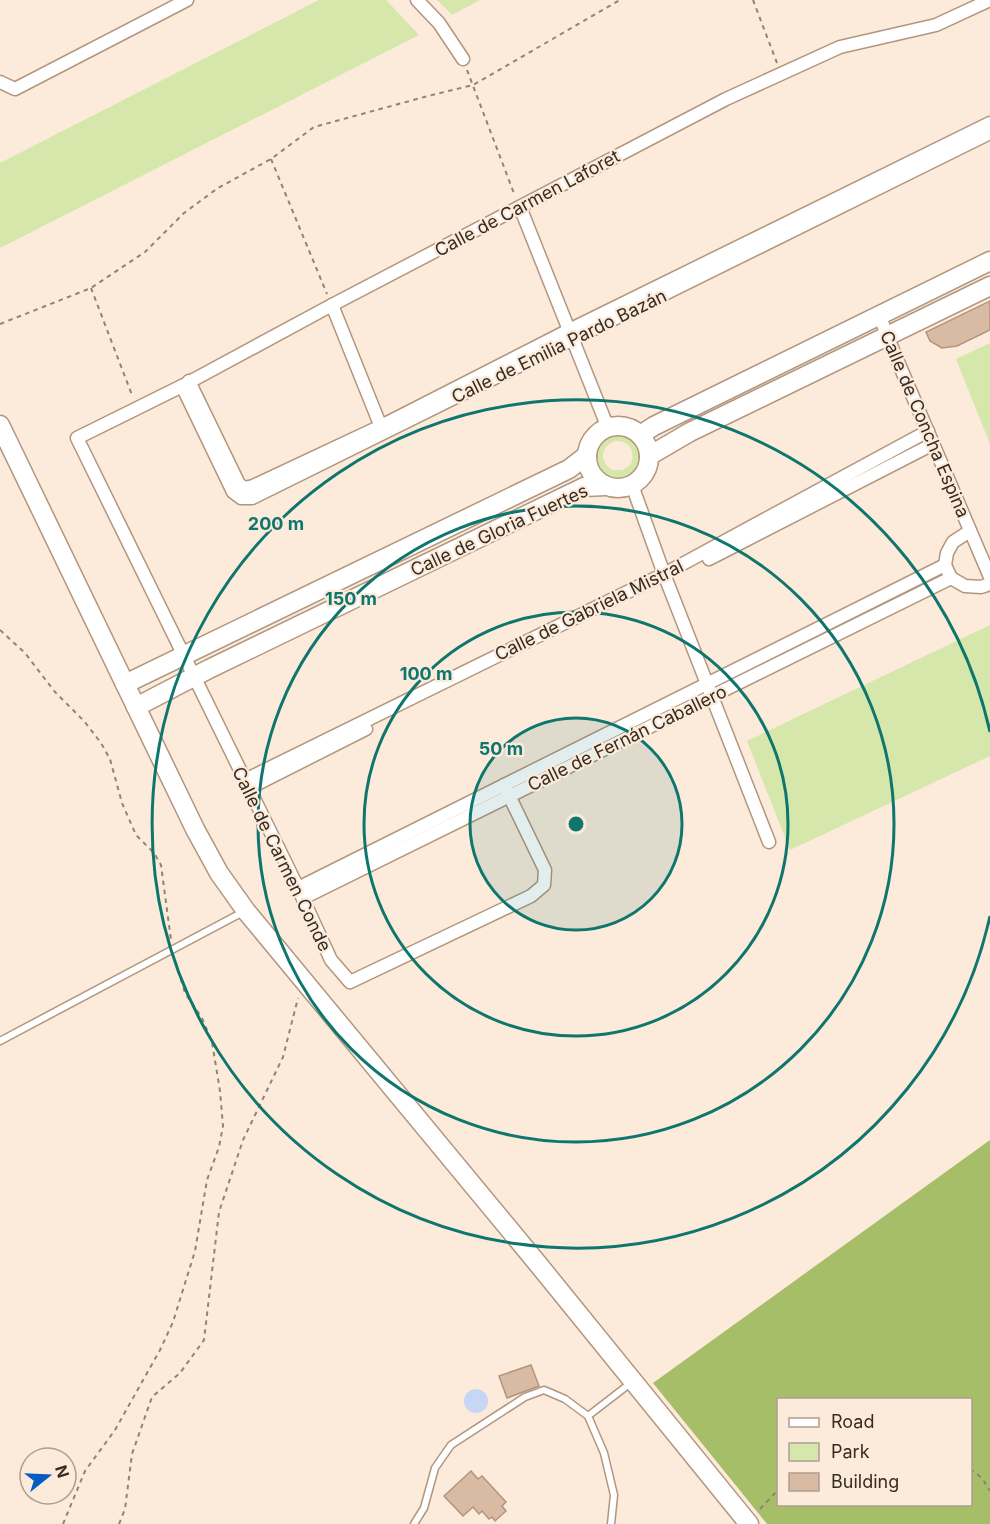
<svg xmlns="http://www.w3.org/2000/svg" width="990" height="1524" viewBox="0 0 990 1524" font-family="Inter,sans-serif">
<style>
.green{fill:#d5e7ab;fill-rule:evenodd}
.forest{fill:#a6be67;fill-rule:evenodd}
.water{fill:#c6d7f6}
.building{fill:#d8bba2;stroke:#b1957e;stroke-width:1.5}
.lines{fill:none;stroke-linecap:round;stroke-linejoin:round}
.lane-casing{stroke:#b2967e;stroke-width:9}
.street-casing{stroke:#b2967e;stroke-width:15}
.secondary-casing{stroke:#b2967e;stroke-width:21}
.path{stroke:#918376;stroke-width:2;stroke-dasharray:4.5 4.5;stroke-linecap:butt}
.lane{stroke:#fff;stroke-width:6}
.street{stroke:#fff;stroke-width:12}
.secondary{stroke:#fff;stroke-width:18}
.ring{fill:none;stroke:#0f766e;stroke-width:3}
.labels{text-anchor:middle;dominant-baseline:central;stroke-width:4.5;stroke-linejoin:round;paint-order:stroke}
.street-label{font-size:18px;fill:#372c22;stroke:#fceada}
.centre{fill:#0f766e;stroke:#fceada;stroke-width:3}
.ring-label{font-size:18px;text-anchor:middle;font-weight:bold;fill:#0f766e;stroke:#fceada;stroke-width:4.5;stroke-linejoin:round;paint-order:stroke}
</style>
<rect width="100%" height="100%" fill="#fceada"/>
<g class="green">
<polygon points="319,0 386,0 419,35 0,248 0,163"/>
<polygon points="437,0 480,0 452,15"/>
<polygon points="990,343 990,444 956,359"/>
<path d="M616 433C630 434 644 445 640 461 638 467 634 472 628 475 600 489 581 443 616 433ZM615 441C629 440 636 451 631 464L623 470H612C599 461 600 447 615 441Z"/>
<polygon points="990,625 990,756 790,850 747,741"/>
</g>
<path class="forest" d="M990 1140V1524H767L653 1383ZM778 1400H970V1504H778Z"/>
<circle class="water" cx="476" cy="1401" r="12"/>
<g class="building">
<polygon points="990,301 990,330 957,346 942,348 930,341 926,332"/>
<polygon points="531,1365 539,1386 507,1398 499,1376"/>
<polygon points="471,1471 478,1479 482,1476 506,1502 502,1506 506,1511 495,1521 492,1517 489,1519 482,1511 479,1514 473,1507 463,1516 444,1496"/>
</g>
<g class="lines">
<defs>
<g id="lane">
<polyline points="0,1041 245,911"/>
<polyline points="588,1416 632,1382"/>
<polyline points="414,1524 424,1508 435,1468 451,1445 525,1397 544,1390 565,1399 588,1416 604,1453 614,1495 611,1524"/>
</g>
<g id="street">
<polyline points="417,0 439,23 463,59"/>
<polyline points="0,82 15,89 187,0"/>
<polyline points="520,207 608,428"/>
<polyline points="332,305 383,432"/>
<polyline points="880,316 887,336 990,577"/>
<polyline points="189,381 239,484 244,488 253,486 381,426 569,330 990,123"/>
<polyline points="182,386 233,492 241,498 252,498 990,133"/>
<polyline points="632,485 664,574 769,842"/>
<polyline points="970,531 953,542 947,553 945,565 951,578 965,586 981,587 990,584"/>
<polyline points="709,559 933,444"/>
<polyline points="245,780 664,574 928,431"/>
<polyline points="504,785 545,870 544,885 531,896 350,982 331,960 298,888 77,438 182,386 332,305 726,99 840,47 936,25 990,0"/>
<polyline points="249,788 366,729"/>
<polyline points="298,888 945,565"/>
<polyline points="303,898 951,578"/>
</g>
<g id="secondary">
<polyline points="0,425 195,829 219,873 246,911 538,1264 749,1524"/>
<circle cx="618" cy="457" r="31"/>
<polyline points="640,435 654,426 990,261"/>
<polyline points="649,456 690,432 990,286"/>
<polyline points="125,684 569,469 587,455"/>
<polyline points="136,707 209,669 584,487 605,486"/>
</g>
</defs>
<use href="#lane" class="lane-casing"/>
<use href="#street" class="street-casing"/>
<use href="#secondary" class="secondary-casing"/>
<g class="path">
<polyline points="753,0 777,63"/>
<polyline points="467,70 515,196"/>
<polyline points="271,159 327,294"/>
<polyline points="91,288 132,395"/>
<polyline points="0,324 91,288 145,252 184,213 218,188 271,159 314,127 428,96 473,85 620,0"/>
<polyline points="0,630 25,653 55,692 84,721 101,743 110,759 122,803 136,835 154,853 161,865 171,940"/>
<polyline points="970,1469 982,1478 990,1491"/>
<polyline points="760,1509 778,1490"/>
<polyline points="63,1524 85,1471 115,1430 160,1350 173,1322 195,1251 207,1180 219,1147 223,1126 220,1091 212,1042 202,1018 185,993 175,960"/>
<polyline points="119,1524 125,1509 132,1454 152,1397 180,1373 204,1340 219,1212 243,1140 283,1057 298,998"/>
</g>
<use href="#lane" class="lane"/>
<use href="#street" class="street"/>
<use href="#secondary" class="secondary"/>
</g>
<circle cx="576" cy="824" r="106" fill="#0f766e" fill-opacity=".12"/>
<g class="ring">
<circle cx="576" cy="824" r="106"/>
<circle cx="576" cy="824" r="212"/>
<circle cx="576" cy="824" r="318"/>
<path d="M990 916A424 424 0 1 1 990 732"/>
</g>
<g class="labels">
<g class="street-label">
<text transform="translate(527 203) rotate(-28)">Calle de Carmen Laforet</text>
<text transform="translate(559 346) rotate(-26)">Calle de Emilia Pardo Bazán</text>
<text transform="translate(925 424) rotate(67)">Calle de Concha Espina</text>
<text transform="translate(499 530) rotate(-25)">Calle de Gloria Fuertes</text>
<text transform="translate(589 610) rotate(-26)">Calle de Gabriela Mistral</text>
<text transform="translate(627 738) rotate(-26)">Calle de Fernán Caballero</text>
<text transform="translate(282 859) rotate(64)">Calle de Carmen Conde</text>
</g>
</g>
<circle cx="576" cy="824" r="9" class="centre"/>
<g class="ring-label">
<text x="276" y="530">200 m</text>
<text x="351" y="605">150 m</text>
<text x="426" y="680">100 m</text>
<text x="501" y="755">50 m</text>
</g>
<rect x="777" y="1398" width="195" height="108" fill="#fceada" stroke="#ad9e90" stroke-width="1.5"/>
<rect x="789" y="1418" width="30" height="9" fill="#ffffff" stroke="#ad9e90" stroke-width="1.5"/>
<text x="831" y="1428" font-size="18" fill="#372c22">Road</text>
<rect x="789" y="1443" width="30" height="18" fill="#d5e7ab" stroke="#ad9e90" stroke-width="1.5"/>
<text x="831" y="1458" font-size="18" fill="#372c22">Park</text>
<rect x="789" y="1473" width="30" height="18" fill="#d8bba2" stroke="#ad9e90" stroke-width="1.5"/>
<text x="831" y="1488" font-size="18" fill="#372c22">Building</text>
<g transform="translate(48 1476) rotate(72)"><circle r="28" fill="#fceada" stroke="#ad9e90" stroke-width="1.5"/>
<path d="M0-4.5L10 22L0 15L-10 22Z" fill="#065cc5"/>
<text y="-9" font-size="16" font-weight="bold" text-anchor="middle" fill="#372c22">N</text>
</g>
</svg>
